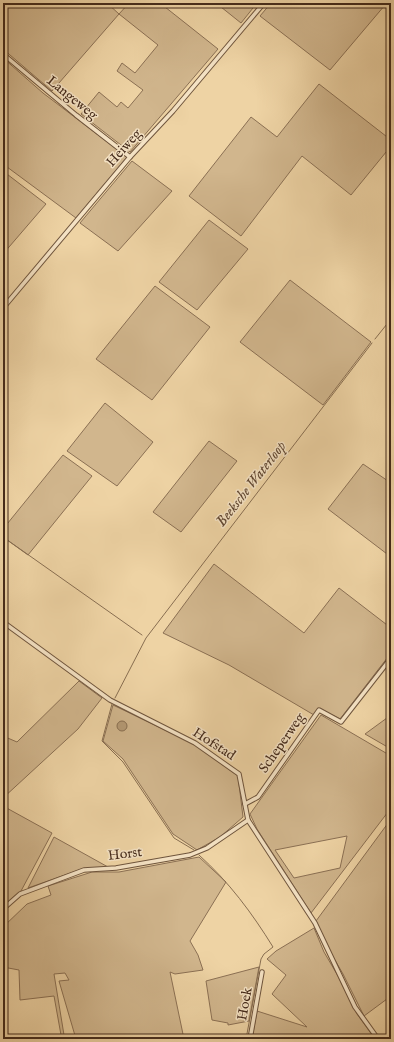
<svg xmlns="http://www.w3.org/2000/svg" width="394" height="1042" viewBox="0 0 394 1042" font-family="'IM FELL English',serif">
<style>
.green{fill:#d1b68d;stroke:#8b7054;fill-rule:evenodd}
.water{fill:#b59a75;stroke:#886e51}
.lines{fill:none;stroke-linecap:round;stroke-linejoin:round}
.stream{stroke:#886e51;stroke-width:1}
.minor-casing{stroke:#6f553d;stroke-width:5.5}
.minor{stroke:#f4e2c4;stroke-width:3.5}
.labels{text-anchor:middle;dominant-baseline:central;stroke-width:3;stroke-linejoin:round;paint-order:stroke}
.street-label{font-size:14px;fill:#452b1b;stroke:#f4e2c4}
.water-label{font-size:15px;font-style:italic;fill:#614732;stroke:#f4e2c4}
</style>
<rect width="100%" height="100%" fill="#eed3a4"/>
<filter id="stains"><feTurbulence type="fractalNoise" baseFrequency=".005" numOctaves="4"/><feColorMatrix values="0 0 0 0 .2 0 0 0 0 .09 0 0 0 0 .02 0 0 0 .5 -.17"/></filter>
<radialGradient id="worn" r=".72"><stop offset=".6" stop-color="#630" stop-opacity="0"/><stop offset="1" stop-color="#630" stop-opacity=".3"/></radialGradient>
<g class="green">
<polygon points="3,3 107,3 119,14 129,3 160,3 218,49 130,152 81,114 99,92 117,107 121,102 128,108 143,90 117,71 122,63 135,73 158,45 119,14 52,91 3,49"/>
<polygon points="216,3 257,3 241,23"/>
<polygon points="271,3 382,3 385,5 330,70 260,16"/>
<polygon points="3,58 43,93 127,157 76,218 3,164"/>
<polygon points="319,84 391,140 391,146 351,195 302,156 241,236 189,196 251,117 277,137"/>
<polygon points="132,161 172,191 118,251 80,223"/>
<polygon points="3,171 46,204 3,254"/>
<polygon points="209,220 248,249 197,310 159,282"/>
<polygon points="290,280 371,342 323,405 240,342"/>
<polygon points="155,286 210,327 152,400 96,359"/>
<polygon points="105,403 153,442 117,486 67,451"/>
<polygon points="209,441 237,461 181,532 153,512"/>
<polygon points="63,455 92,476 28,555 3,537 3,529"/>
<polygon points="363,464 391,483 391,557 328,509"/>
<polygon points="214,564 304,633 339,588 391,628 391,653 340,719 321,709 314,715 229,665 163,633"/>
<polygon points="79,681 102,698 78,729 3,798 3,736 17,742"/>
<polygon points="113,705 194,744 238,776 243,817 220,837 197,850 173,834 123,759 103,741"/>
<path d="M321 715 391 756V808L311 913 257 829 250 814ZM347 836 340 868 294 878 275 850Z"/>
<polygon points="391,715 391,749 365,734"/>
<polygon points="3,806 52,833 21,891 3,906"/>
<polygon points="391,819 391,996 364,1016 343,974 325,943 316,921"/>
<polygon points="54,837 108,867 82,869 28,888"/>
<polygon points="199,857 226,882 190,941 198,955 203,970 175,974 170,972 184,1039 76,1039 59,981 69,980 65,973 54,974 64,1035 61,1035 54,996 20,1000 19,970 3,967 3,927 27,904 51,895 48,886 92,872 119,872"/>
<polygon points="314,928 324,952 338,976 357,1014 375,1039 252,1039 257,1011 307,1027 272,994 286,975 267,959 276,951"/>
<polygon points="259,967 249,1021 228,1025 228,1023 212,1020 206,981"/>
</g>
<circle class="water" cx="122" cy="726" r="5"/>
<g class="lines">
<g class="stream">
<polyline points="375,339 391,319"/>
<polyline points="3,537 142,635"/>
<polyline points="115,698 146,638 372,343"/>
<polyline points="112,704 102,741 123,762 174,838 194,850"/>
<path d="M199 855C229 882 252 913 273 947L264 954 261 959 246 1039"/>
</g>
<defs>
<g id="minor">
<polyline points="3,54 76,115 130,157"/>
<polyline points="3,308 130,157 173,111 264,3"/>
<polyline points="3,622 110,700 195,743 239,774 248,820 315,923 355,1007 378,1039"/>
<polyline points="245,804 258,797 319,710 341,722 391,658"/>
<polyline points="3,909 20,894 84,870 116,868 190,855 207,848 248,820"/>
<polyline points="250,1039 262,972"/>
</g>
</defs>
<use href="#minor" class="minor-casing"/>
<use href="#minor" class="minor"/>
</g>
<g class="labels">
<g class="street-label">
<text transform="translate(72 98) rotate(39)">Langeweg</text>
<text transform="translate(124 148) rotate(-48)">Heiweg</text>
<text transform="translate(282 743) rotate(-55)">Scheperweg</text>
<text transform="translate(214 744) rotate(33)">Hofstad</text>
<text transform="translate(125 854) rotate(-7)">Horst</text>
<text transform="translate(245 1004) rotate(-80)">Hoek</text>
</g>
<g class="water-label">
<text transform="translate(251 484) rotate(-52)">Beeksche Waterloop</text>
</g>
</g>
<rect width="394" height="1042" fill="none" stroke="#eed3a4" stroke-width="16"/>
<rect x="4" y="4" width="386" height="1034" fill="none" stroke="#452b1b" stroke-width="2"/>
<rect x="8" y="8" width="378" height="1026" fill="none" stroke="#452b1b"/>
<rect width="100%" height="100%" filter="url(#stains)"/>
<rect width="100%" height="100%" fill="url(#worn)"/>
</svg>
